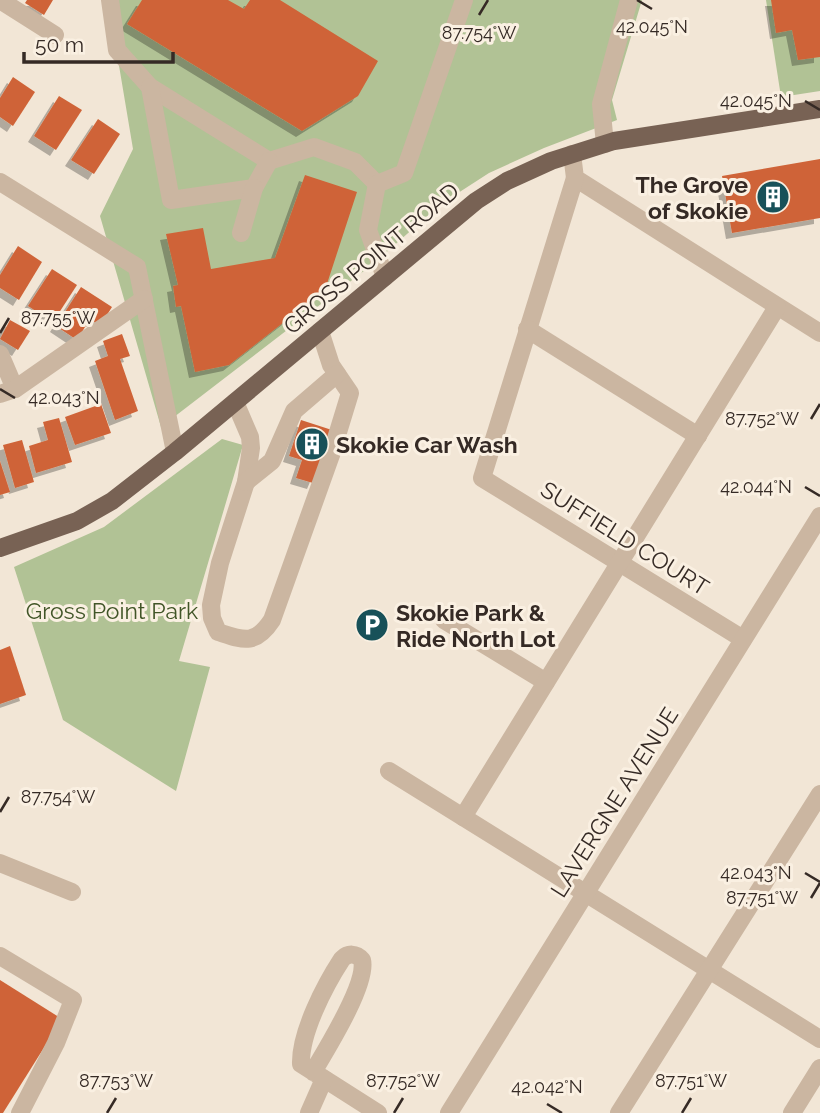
<svg xmlns="http://www.w3.org/2000/svg" width="820" height="1113" viewBox="0 0 820 1113" font-family="Raleway,sans-serif">
<style>
.green{fill:#b1c295}
.building{fill:#cf6437;filter:url(#shadow)}
.lines{fill:none;stroke-linecap:round;stroke-linejoin:round}
.minor{stroke:#cbb6a1;stroke-width:18}
.major{stroke:#786254;stroke-width:18}
.ticks{fill:none;stroke:#352a25;stroke-width:2.5}
.labels{text-anchor:middle;dominant-baseline:central;stroke-width:6;stroke-linejoin:round;paint-order:stroke}
.poi-label{font-size:23px;font-weight:bold;fill:#352a25;stroke:#faf0e2;text-anchor:start}
.street-label{font-size:23px;fill:#352a25;stroke:#faf0e2}
.park-label{font-size:23px;fill:#415527;stroke:#faf0e2}
.ticks-label{font-size:18px;text-anchor:middle;fill:#352a25;stroke:#faf0e2;stroke-width:6;stroke-linejoin:round;paint-order:stroke}
</style>
<defs>
<filter id="shadow"><feDropShadow dx="-6" dy="6" stdDeviation="0" flood-color="#0004"/></filter>
</defs>
<rect width="100%" height="100%" fill="#f2e6d6"/>
<g class="green">
<polygon points="108,0 642,0 612,100 617,120 544,148 489,173 441,204 373,264 161,427 100,216 133,149"/>
<polygon points="766,0 820,0 820,91 781,97"/>
<polygon points="222,439 243,445 179,661 210,667 176,791 63,720 14,567 104,527"/>
</g>
<g class="building">
<polygon points="27,0 53,0 44,15 25,3"/>
<polygon points="142,0 228,0 244,9 250,0 280,0 378,61 358,96 302,131 127,24"/>
<polygon points="771,0 820,0 820,57 798,60 792,30 776,33"/>
<polygon points="13,77 35,92 13,126 0,117 0,98"/>
<polygon points="59,96 82,110 56,150 34,136"/>
<polygon points="98,119 120,134 94,174 71,160"/>
<polygon points="820,159 820,218 732,233 722,176"/>
<polygon points="305,175 357,192 325,290 229,365 195,372 181,306 176,307 173,286 178,285 166,234 203,228 211,269 275,258"/>
<polygon points="18,246 42,262 19,300 0,288 0,275"/>
<polygon points="52,269 77,285 53,322 28,306"/>
<polygon points="81,287 112,307 100,326 90,319 77,340 56,326"/>
<polygon points="10,320 30,331 18,350 0,339"/>
<polygon points="122,334 130,356 120,359 138,411 115,420 95,361 108,356 103,341"/>
<polygon points="101,404 111,433 75,445 65,417"/>
<polygon points="59,418 72,462 36,473 29,446 48,440 43,422"/>
<polygon points="301,420 335,431 313,483 296,478 302,460 289,456"/>
<polygon points="22,440 34,482 15,488 3,445"/>
<polygon points="0,461 10,492 0,495"/>
<polygon points="10,646 26,695 0,704 0,650"/>
<polygon points="0,980 62,1019 3,1113 0,1113"/>
</g>
<g class="lines">
<g class="minor">
<polyline points="0,0 55,35"/>
<polyline points="110,0 117,50 150,87 269,161 314,147 355,162 377,184"/>
<polyline points="150,87 171,200 254,188 269,161"/>
<polyline points="605,144 601,104 629,0"/>
<polyline points="572,154 575,178 820,333"/>
<polyline points="575,178 482,478 743,639"/>
<polyline points="0,182 137,267 175,452"/>
<polyline points="241,233 254,188"/>
<polyline points="385,277 368,230 377,184 404,173 464,0"/>
<polyline points="527,329 698,436"/>
<polyline points="0,354 15,389"/>
<polyline points="0,394 15,389 144,299"/>
<path d="M235 402 250 437 251 448 246 482 220 563 211 605 212 618 218 632C243 640 255 646 272 620L331 455 350 393 331 365 320 331"/>
<polyline points="246,482 272,461 294,411 337,374"/>
<polyline points="444,620 546,682"/>
<polyline points="389,771 820,1039"/>
<polyline points="463,817 777,307"/>
<polyline points="0,863 72,892"/>
<polyline points="0,956 73,1000 56,1043 20,1113"/>
<path d="M313 1072C326 1050 368 983 362 960 356 953 348 953 342 959 325 985 300 1033 301 1064L378 1113"/>
<polyline points="309,1113 324,1079"/>
<polyline points="449,1113 820,516"/>
<polyline points="619,1113 820,794"/>
<polyline points="792,1113 820,1068"/>
</g>
<polyline class="major" points="0,548 77,521 112,501 175,452 476,201 507,181 551,161 614,141 820,109"/>
</g>
<path class="ticks" d="M637 0 652 9M479 15 488 0M805 101 820 110M0 333 9 318M0 389 15 398M811 419 820 404M805 487 820 496M0 812 9 797M805 873 820 882M811 898 820 883M547 1104 562 1113M107 1113 116 1098M394 1113 403 1098M682 1113 691 1098"/>
<defs>
<symbol id="building-disc" viewBox="-11 -11 22 22"><circle r="9.5" fill="#185159" stroke="#faf0e2"/><path d="M-4-6H4V6H1V3H-1V6H-4ZM-2.5-4.3h1.7v1.8h-1.7ZM.8-4.3h1.7v1.8H.8ZM-2.5-1h1.7V.8h-1.7ZM.8-1h1.7V.8H.8Z" fill="#fff"/></symbol>
<symbol id="parking-disc" viewBox="-11 -11 22 22"><circle r="9.5" fill="#185159" stroke="#faf0e2"/><path d="M-3.5-5.5H1a3.5 3.5 0 0 1 0 7H-1V5.5H-3.5ZM-1-3.4V-.6H.8a1.4 1.4 0 0 0 0-2.8Z" fill="#fff"/></symbol>
</defs>
<g fill-rule="evenodd">
<use href="#building-disc" x="754" y="178" width="38" height="38"/>
<use href="#building-disc" x="293" y="425" width="38" height="38"/>
<use href="#parking-disc" x="353" y="606" width="38" height="38"/>
</g>
<g class="labels">
<g class="poi-label">
<text x="748" y="184" text-anchor="end">The Grove<tspan x="748" dy="26">of Skokie</tspan></text>
<text x="336" y="444">Skokie Car Wash</text>
<text x="396" y="612">Skokie Park &amp;<tspan x="396" dy="26">Ride North Lot</tspan></text>
</g>
<g class="street-label">
<text transform="translate(371 258) rotate(-40)">GROSS POINT ROAD</text>
<text transform="translate(625 538) rotate(32)">SUFFIELD COURT</text>
<text transform="translate(614 802) rotate(-58)">LAVERGNE AVENUE</text>
</g>
<g class="park-label">
<text x="112" y="610">Gross Point Park</text>
</g>
</g>
<g class="ticks-label">
<text x="652" y="33">42.045°N</text>
<text x="479" y="39">87.754°W</text>
<text x="756" y="107">42.045°N</text>
<text x="58" y="324">87.755°W</text>
<text x="64" y="404">42.043°N</text>
<text x="762" y="425">87.752°W</text>
<text x="756" y="493">42.044°N</text>
<text x="58" y="803">87.754°W</text>
<text x="756" y="879">42.043°N</text>
<text x="762" y="904">87.751°W</text>
<text x="116" y="1087">87.753°W</text>
<text x="403" y="1087">87.752°W</text>
<text x="691" y="1087">87.751°W</text>
<text x="547" y="1093">42.042°N</text>
</g>
<path d="M24 52v10h149v-10" fill="none" stroke="#352a25" stroke-width="3.5"/>
<text x="35" y="52" font-size="21" fill="#352a25" stroke="#faf0e2" stroke-width="5" paint-order="stroke">50 m</text>
</svg>
